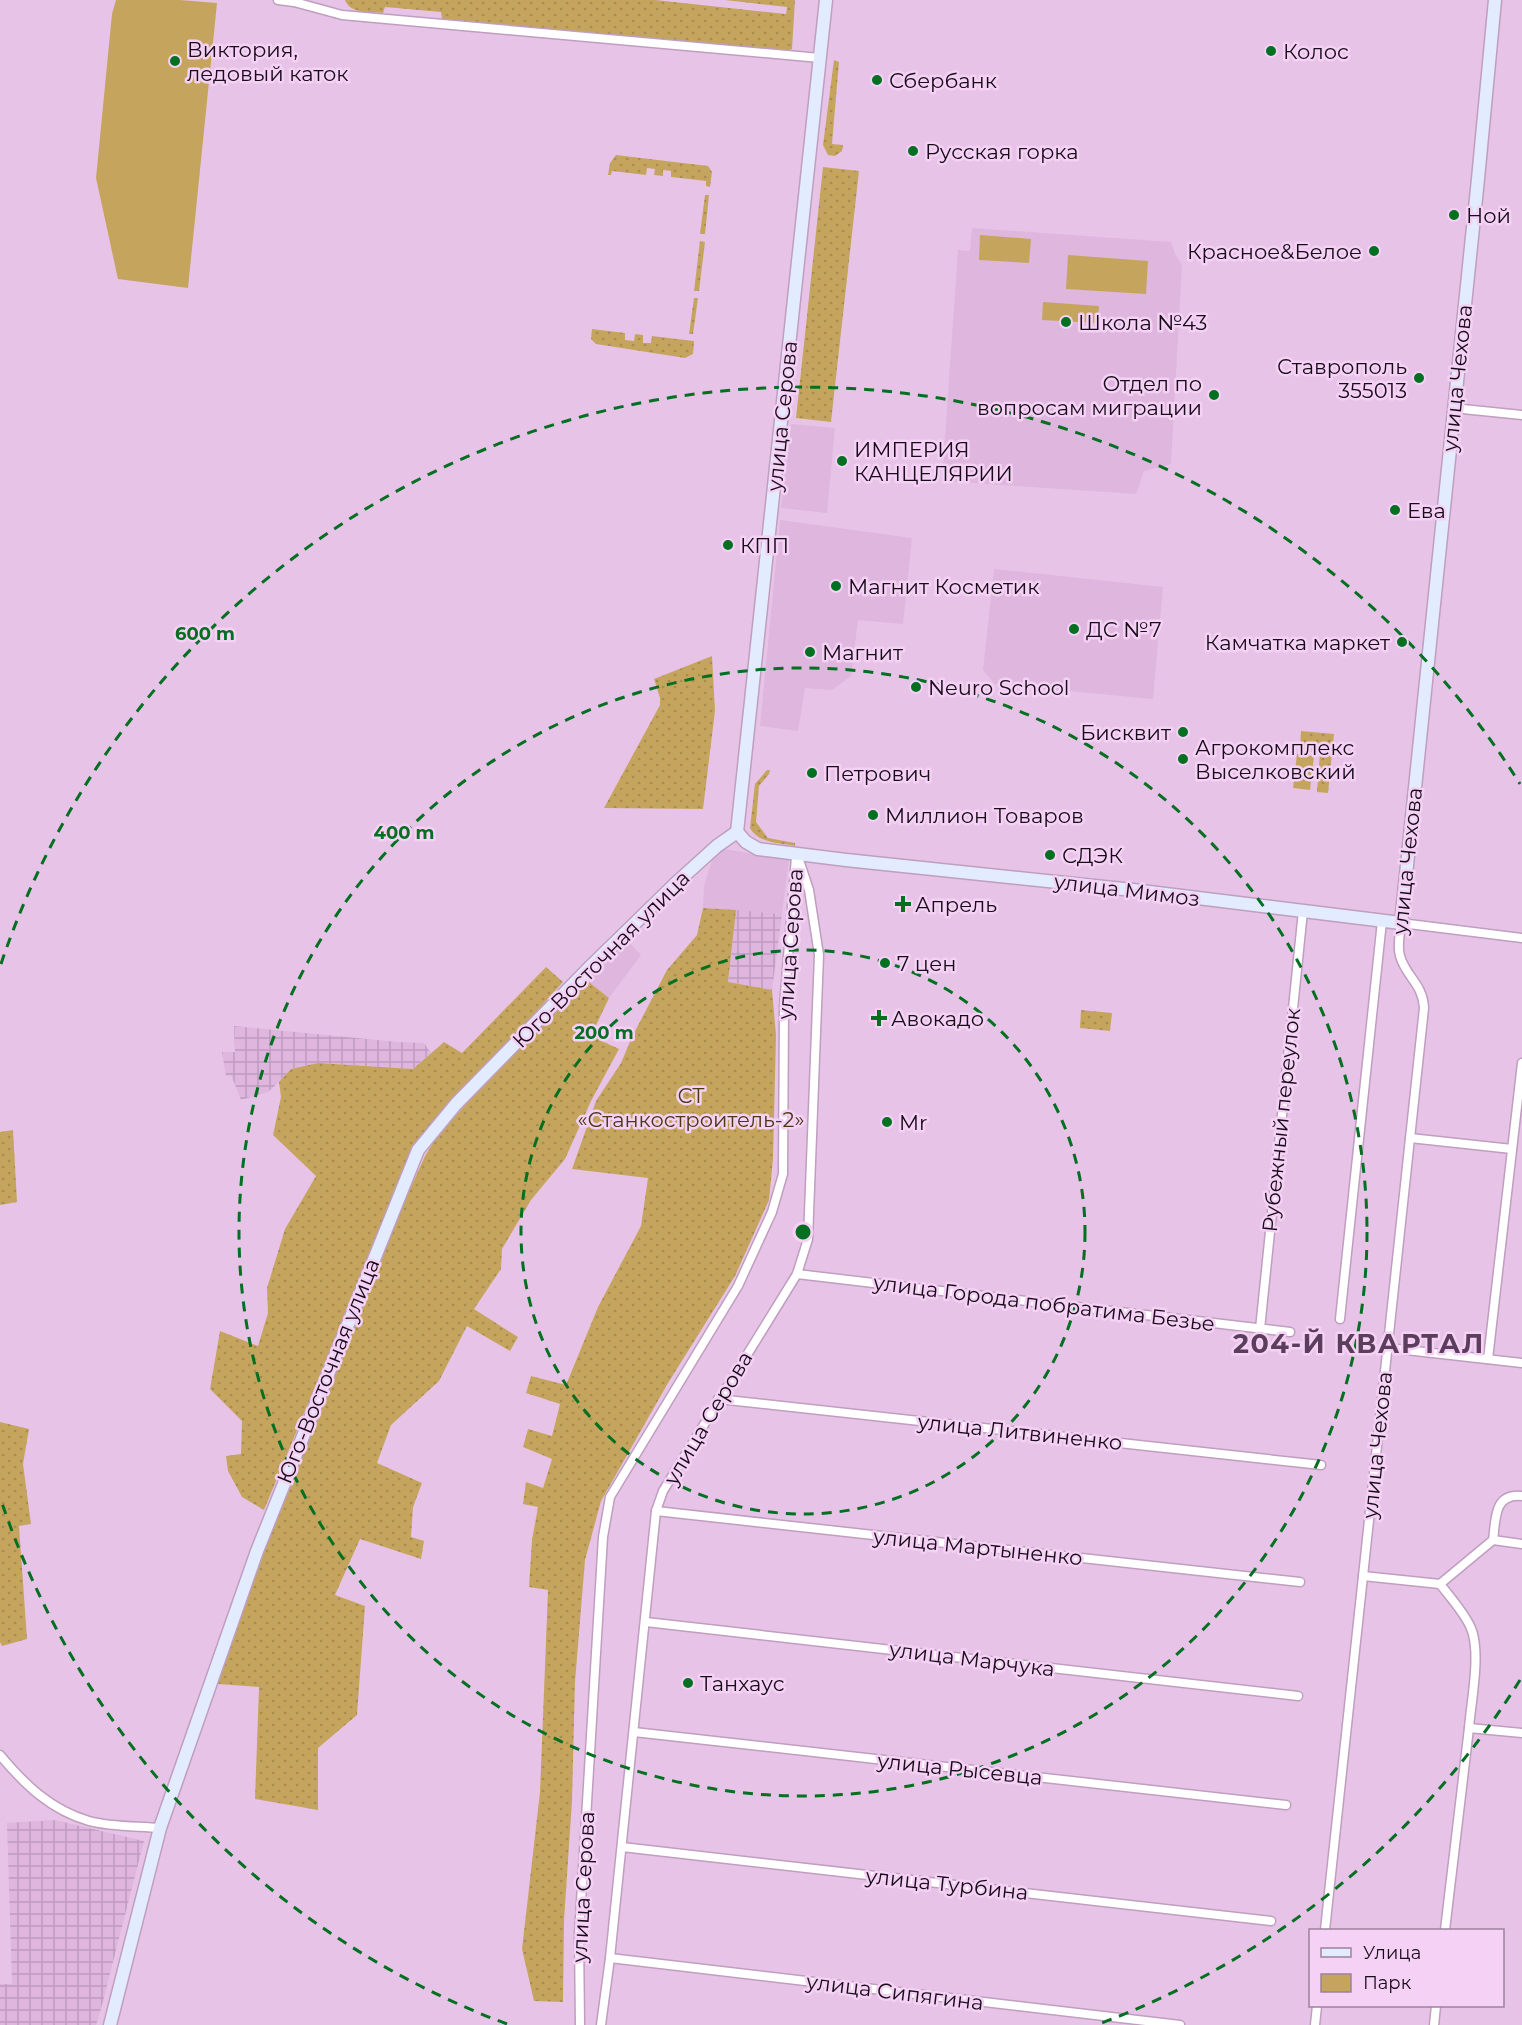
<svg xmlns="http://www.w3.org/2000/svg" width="1522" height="2025" viewBox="0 0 1522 2025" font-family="Montserrat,sans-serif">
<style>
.built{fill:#deb6de}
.industrial{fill:url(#industrial-grid)}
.green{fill:url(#green-dots)}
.pitch{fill:#c5a55e}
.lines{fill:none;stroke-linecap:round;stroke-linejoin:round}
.street-casing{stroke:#bf9ebf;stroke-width:11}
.secondary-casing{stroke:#bf9ebf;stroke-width:15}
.street{stroke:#fff;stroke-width:8}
.secondary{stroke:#e3ebff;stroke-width:12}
.ring{fill:none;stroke:#026f21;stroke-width:3;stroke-dasharray:10 8}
.poi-dot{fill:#026f21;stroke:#f4d1f5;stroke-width:2}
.labels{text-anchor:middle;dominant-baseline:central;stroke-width:5;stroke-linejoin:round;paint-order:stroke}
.poi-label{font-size:21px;fill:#170c18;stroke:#f4d1f5;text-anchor:start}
.street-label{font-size:21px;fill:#170c18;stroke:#f4d1f5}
.park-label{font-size:21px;fill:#493a16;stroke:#f4d1f5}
.district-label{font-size:27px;font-weight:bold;letter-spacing:1.5px;fill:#5b3e5b;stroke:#f4d1f5}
.centre{fill:#026f21;stroke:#f4d1f5;stroke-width:3}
.ring-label{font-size:18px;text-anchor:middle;font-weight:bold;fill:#026f21;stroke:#f4d1f5;stroke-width:5;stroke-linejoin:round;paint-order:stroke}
</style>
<defs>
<pattern id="industrial-grid" width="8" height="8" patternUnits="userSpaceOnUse" patternTransform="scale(1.5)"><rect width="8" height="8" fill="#deb6de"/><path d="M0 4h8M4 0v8" fill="none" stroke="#be9bbe"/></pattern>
<pattern id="green-dots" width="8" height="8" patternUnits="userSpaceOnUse" patternTransform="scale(1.5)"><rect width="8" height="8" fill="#c5a55e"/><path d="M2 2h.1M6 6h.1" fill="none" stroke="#a88d51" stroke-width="1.8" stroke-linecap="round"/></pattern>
</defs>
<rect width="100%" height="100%" fill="#e7c4e7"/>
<g class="built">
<polygon points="972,228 1171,242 1175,254 1182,265 1171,464 1144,471 1136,494 942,481 958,250 970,251"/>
<polygon points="791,424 835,428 827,513 781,508"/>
<polygon points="780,520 912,538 903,624 858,620 851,676 832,690 805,688 798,731 760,726"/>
<polygon points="994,569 1163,587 1153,699 995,684 983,670"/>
<polygon points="724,849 789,860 782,914 703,908 704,886 714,854"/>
<polygon points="625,938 641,955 609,998 585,979"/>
</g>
<g class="industrial">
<polygon points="736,910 782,914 772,990 728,982"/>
<polygon points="234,1026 398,1042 424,1043 431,1053 413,1069 318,1063 291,1069 279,1082 268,1092 241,1100 231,1075 226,1076 222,1052 235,1052"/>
<polygon points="55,1820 144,1841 101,2009 96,2025 0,2025 0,1984 12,1984 7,1823"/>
</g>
<g class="green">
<path d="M345 0H655L786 14 787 7 725 0H795L792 49 788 51 442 19 441 12 385 7 383 13C370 12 350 14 345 0Z"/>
<polygon points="834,60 839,62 832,144 843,145 842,151 835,156 828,155 823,145"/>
<polygon points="616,155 708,166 712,172 710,187 706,186 706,181 671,177 671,171 663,170 663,176 654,175 655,169 647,168 646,175 612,171 611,175 608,175 610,163"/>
<polygon points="823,167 859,171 831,422 796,418"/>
<polygon points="705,195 709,195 705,234 700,234"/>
<polygon points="700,241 705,242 699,291 694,291"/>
<polygon points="694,298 698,298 693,334 689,334"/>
<polygon points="592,329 625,333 625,340 634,341 635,334 643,335 643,343 651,343 652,336 694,341 693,354 685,358 596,344 591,339"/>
<polygon points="712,656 715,711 703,809 604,808 660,705 660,698 654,679"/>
<polygon points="1301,731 1334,734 1328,793 1317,792 1320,753 1300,751"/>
<path d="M767 770H770L769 774 759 786 756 822 768 838 795 843V846C779 843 758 843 750 828L755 784Z"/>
<polygon points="703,908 736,910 728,982 772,990 776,1035 773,1159 769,1200 735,1276 668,1383 601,1501 585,1560 575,1682 572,1801 564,1920 563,2002 534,2001 522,1949 540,1792 548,1590 529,1587 532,1540 538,1507 523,1504 526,1482 543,1488 552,1459 523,1447 528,1429 552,1436 560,1404 526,1393 531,1376 566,1385 598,1307 641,1226 648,1178 572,1169 596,1101 621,1063 632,1037 667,970 697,935"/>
<polygon points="546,967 563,982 471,1084 457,1095 389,1208 264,1510 242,1497 228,1471 226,1456 241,1454 242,1421 210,1389 220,1331 258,1346 268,1313 267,1288 285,1229 316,1176 273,1135 281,1097 279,1082 291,1069 318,1063 413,1069 444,1042 462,1053"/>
<path d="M585 979 609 998 591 1036 619 1049 591 1101 565 1159 531 1200 502 1249 501 1269 474 1309 518 1337 510 1351 467 1326 439 1381 391 1425 377 1463 422 1483 413 1507 411 1537 424 1541 421 1559 360 1539 335 1595 365 1606 357 1715 318 1748V1810L255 1799 259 1687 218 1684C278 1505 347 1328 425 1156L437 1137 474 1095Z"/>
<polygon points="1081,1010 1112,1013 1110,1031 1080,1028"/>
<polygon points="13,1130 17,1202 0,1205 0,1132"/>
<polygon points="0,1422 29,1429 23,1464 31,1524 19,1526 27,1639 2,1646 0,1642"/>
</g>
<g class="pitch">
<polygon points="116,0 180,0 217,3 188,288 118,279 96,178 112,14"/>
<polygon points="980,235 1031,239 1029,263 979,260"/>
<polygon points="1068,255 1148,261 1146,294 1066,289"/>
<polygon points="1043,302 1099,306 1098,323 1042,320"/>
<polygon points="1297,754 1314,756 1310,790 1293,788"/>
</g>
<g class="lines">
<defs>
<g id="street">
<polyline points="278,0 294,2 342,15 820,58"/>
<polyline points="1453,408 1522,415"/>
<polyline points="1410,1138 1512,1149"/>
<polyline points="797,1274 1290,1332"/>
<polyline points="1340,1319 1382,921"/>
<polyline points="1260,1329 1303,911"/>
<polyline points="1388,1348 1522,1363"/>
<polyline points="1488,1359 1522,1063"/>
<polyline points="718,1399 1321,1465"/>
<polyline points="656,1511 1300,1582"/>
<polyline points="1493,1540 1522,1544"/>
<path d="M1363 1576 1440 1584 1493 1540C1496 1520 1493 1493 1522 1496"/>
<path d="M1440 1584C1450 1597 1463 1611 1470 1626 1482 1650 1471 1701 1469 1728"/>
<polyline points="646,1622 1298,1696"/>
<polyline points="634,1732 1286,1805"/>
<path d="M0 1755C25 1785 51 1810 89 1821 111 1827 137 1826 160 1828"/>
<polyline points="622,1847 1271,1921"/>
<path d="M1325 1930 1424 1008C1423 984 1406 977 1400 956 1397 946 1400 933 1401 923L1522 938"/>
<polyline points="1445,1930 1469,1728 1522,1733"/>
<polyline points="610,1958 1180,2025"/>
<polyline points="580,2025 579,1935 603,1537 610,1497 738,1286 772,1212 783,1174 784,1007 796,857"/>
<polyline points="601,2025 610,1958 656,1511 663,1491 797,1274 808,1239 819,955 809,890 797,854"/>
<polyline points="1315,2025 1317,2006"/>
<polyline points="1434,2025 1436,2006"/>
</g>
<g id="secondary">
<polyline points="737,832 746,842 758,849 846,860 1133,890 1401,923 1478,179 1495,0"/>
<polyline points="737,832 826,0"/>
<polyline points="110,2025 160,1828 257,1551 418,1150 456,1104 593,964 675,884 717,846 737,832"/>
</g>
</defs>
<use href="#street" class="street-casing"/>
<use href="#secondary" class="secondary-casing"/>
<use href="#street" class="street"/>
<use href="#secondary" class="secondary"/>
</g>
<g class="ring">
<circle cx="803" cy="1232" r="282"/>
<circle cx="803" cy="1232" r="564"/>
<path d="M1520 1680A846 846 0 0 1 1099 2024M507 2024A846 846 0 0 1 1 1500M1 964A846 846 0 0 1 1520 784"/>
</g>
<g class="poi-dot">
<circle cx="1271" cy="51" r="6"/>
<circle cx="175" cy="61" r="6"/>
<circle cx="877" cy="80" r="6"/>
<circle cx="913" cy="151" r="6"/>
<circle cx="1454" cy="215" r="6"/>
<circle cx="1374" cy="251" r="6"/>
<circle cx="1066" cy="322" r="6"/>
<circle cx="1419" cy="378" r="6"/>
<circle cx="1214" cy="395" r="6"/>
<circle cx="842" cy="461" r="6"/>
<circle cx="1395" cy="510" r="6"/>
<circle cx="728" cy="545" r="6"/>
<circle cx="836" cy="586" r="6"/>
<circle cx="1074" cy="629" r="6"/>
<circle cx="1402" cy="642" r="6"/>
<circle cx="810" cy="652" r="6"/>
<circle cx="916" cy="687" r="6"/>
<circle cx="1183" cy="732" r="6"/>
<circle cx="1183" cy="759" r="6"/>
<circle cx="812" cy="773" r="6"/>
<circle cx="873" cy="815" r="6"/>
<circle cx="1050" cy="855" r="6"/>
<path d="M900 895h6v6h6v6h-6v6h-6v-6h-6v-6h6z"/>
<circle cx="885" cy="963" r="6"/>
<path d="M876 1009h6v6h6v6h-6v6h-6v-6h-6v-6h6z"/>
<circle cx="887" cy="1122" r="6"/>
<circle cx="688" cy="1683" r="6"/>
</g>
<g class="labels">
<g class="poi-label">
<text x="187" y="49">Виктория,<tspan x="187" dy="24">ледовый каток</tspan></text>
<text x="1283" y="51">Колос</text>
<text x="889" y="80">Сбербанк</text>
<text x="925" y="151">Русская горка</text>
<text x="1466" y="215">Ной</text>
<text x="1362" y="251" text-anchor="end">Красное&amp;Белое</text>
<text x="1078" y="322">Школа №43</text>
<text x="1407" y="366" text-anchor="end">Ставрополь<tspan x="1407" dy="24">355013</tspan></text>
<text x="1202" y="383" text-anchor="end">Отдел по<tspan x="1202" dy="24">вопросам миграции</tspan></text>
<text x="854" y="449">ИМПЕРИЯ<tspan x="854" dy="24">КАНЦЕЛЯРИИ</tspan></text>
<text x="1407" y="510">Ева</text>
<text x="740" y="545">КПП</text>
<text x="848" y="586">Магнит Косметик</text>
<text x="1086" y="629">ДС №7</text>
<text x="1390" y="642" text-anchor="end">Камчатка маркет</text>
<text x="822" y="652">Магнит</text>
<text x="928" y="687">Neuro School</text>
<text x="1171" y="732" text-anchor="end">Бисквит</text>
<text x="1195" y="747">Агрокомплекс<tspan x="1195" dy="24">Выселковский</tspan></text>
<text x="824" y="773">Петрович</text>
<text x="885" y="815">Миллион Товаров</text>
<text x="1062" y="855">СДЭК</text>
<text x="915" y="904">Апрель</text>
<text x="897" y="963">7 цен</text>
<text x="891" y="1018">Авокадо</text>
<text x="899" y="1122">Mr</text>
<text x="700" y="1683">Танхаус</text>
</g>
<g class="street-label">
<text transform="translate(1457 378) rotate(-84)">улица Чехова</text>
<text transform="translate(782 416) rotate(-84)">улица Серова</text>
<text transform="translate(1407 861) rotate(-84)">улица Чехова</text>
<text transform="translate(1127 890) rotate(7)">улица Мимоз</text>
<text transform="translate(790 944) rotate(-86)">улица Серова</text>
<text transform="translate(601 959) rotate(-45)">Юго-Восточная улица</text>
<text transform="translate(1281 1120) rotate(-84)">Рубежный переулок</text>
<text transform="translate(1044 1303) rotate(7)">улица Города побратима Безье</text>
<text transform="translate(328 1371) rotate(-68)">Юго-Восточная улица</text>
<text transform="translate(708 1418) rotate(-59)">улица Серова</text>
<text transform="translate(1020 1432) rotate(6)">улица Литвиненко</text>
<text transform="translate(1377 1445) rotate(-84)">улица Чехова</text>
<text transform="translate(978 1547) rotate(6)">улица Мартыненко</text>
<text transform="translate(972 1659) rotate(7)">улица Марчука</text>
<text transform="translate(960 1769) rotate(6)">улица Рысевца</text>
<text transform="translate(947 1884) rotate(6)">улица Турбина</text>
<text transform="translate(583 1887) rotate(-87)">улица Серова</text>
<text transform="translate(895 1992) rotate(7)">улица Сипягина</text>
</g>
<g class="park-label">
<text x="691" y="1095">СТ<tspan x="691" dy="24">«Станкостроитель-2»</tspan></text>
</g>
<g class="district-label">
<text x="1359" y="1343">204-Й КВАРТАЛ</text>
</g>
</g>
<circle cx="803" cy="1232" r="9" class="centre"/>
<g class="ring-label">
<text x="205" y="640">600 m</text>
<text x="404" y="839">400 m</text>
<text x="604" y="1039">200 m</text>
</g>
<rect x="1309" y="1929" width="195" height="78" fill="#f4d1f5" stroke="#9c829d" stroke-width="1.5"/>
<rect x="1321" y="1948" width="30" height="9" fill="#e3ebff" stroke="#9c829d" stroke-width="1.5"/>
<text x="1363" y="1959" font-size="18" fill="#170c18">Улица</text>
<rect x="1321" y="1974" width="30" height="18" fill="#c5a55e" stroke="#9c829d" stroke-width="1.5"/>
<text x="1363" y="1989" font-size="18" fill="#170c18">Парк</text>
</svg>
